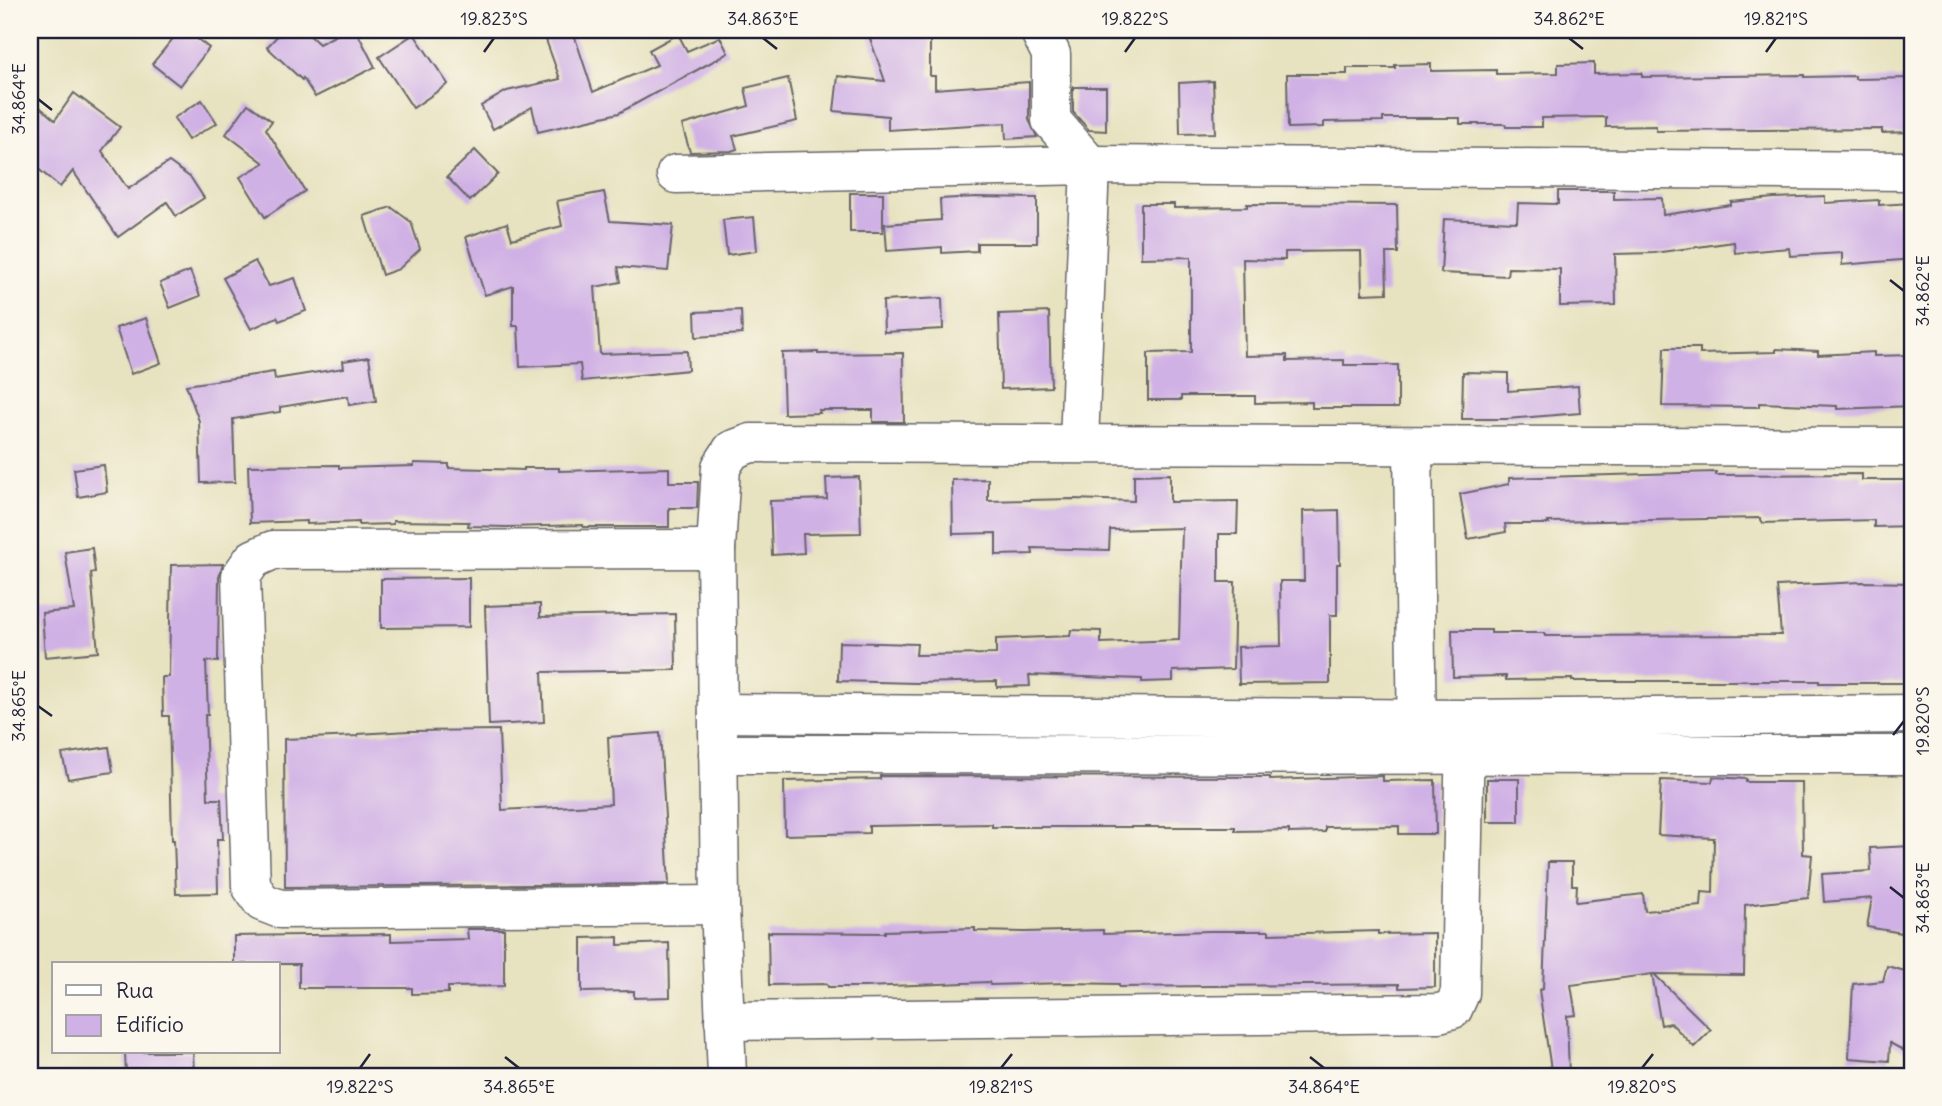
<svg xmlns="http://www.w3.org/2000/svg" width="1942" height="1106" viewBox="0 0 1942 1106" font-family="Delius,sans-serif">
<style>
.building{fill:#d0b1e5}
.lines{fill:none;stroke-linecap:round;stroke-linejoin:round}
.minor-casing{stroke:#676569;stroke-width:41}
.minor{stroke:#fff;stroke-width:38}
.ticks{fill:none;stroke:#22223b;stroke-width:2.5}
.neatline{fill:none;stroke:#22223b;stroke-width:2.5}
.ticks-label{font-size:18px;text-anchor:middle;fill:#22223b}
</style>
<rect width="100%" height="100%" fill="#fbf7ec"/>
<filter id="ink" filterUnits="userSpaceOnUse"><feTurbulence type="fractalNoise" baseFrequency=".0143" numOctaves="2"/><feDisplacementMap in="SourceGraphic" scale="14" xChannelSelector="R" yChannelSelector="G"/><feConvolveMatrix kernelMatrix="1 2 1 2 8 2 1 2 1" color-interpolation-filters="sRGB"/></filter>
<filter id="wash" filterUnits="userSpaceOnUse"><feTurbulence type="fractalNoise" baseFrequency=".00686" numOctaves="4" result="noise"/><feDisplacementMap in="SourceGraphic" scale="28" xChannelSelector="R" yChannelSelector="G"/><feGaussianBlur stdDeviation="1.57" result="paint"/><feColorMatrix in="noise" values="0 0 0 0 0 0 0 0 0 0 0 0 0 0 0 0 0 1.4 0 .05"/><feComposite in="paint" operator="in"/></filter>
<g filter="url(#wash)">
<rect width="100%" height="100%" fill="#e7e2bf"/>
<g id="blocks">
<g class="building">
<polygon points="180,30 186,30 209,48 180,86 152,64"/>
<polygon points="283,30 304,30 319,44 346,30 356,30 375,67 315,97 303,78 302,80 267,47"/>
<polygon points="867,30 930,30 930,76 935,76 935,89 1029,82 1029,120 1037,137 1006,139 1005,123 888,130 888,116 834,111 838,76 885,81"/>
<polygon points="573,31 593,92 657,65 649,50 678,34 687,51 720,37 728,53 619,113 538,132 532,107 493,129 481,106 507,91 560,79 546,40"/>
<polygon points="414,34 448,84 413,108 379,57"/>
<polygon points="1594,63 1594,74 1642,73 1642,77 1804,75 1804,77 1855,76 1855,79 1912,78 1912,132 1882,133 1882,129 1656,131 1656,126 1606,127 1606,117 1542,118 1542,127 1506,127 1505,124 1460,124 1460,118 1383,118 1383,121 1324,122 1324,127 1288,128 1287,74 1347,74 1347,68 1395,68 1395,65 1431,64 1431,71 1496,70 1496,74 1558,73 1558,64"/>
<polygon points="788,78 797,121 733,136 737,149 731,151 690,152 682,125 749,106 745,88"/>
<polygon points="1213,81 1215,133 1180,134 1179,83"/>
<polygon points="1073,87 1106,87 1106,131 1089,130 1073,112"/>
<polygon points="74,93 120,127 102,151 128,189 169,162 191,178 204,198 176,216 167,202 118,237 73,171 60,187 30,162 30,99 55,120"/>
<polygon points="202,100 217,123 188,140 174,118"/>
<polygon points="248,104 272,121 266,129 305,191 265,217 240,177 264,163 226,134"/>
<polygon points="475,150 498,174 470,201 447,177"/>
<polygon points="1558,191 1614,191 1614,199 1662,198 1663,215 1731,205 1731,202 1774,198 1825,196 1825,203 1879,200 1879,205 1912,203 1912,259 1842,265 1842,253 1790,256 1789,248 1735,253 1734,242 1654,253 1615,254 1616,305 1560,306 1560,269 1508,268 1507,276 1441,273 1444,219 1517,222 1518,203 1558,204"/>
<polygon points="604,192 610,221 673,225 668,271 618,267 621,282 595,287 600,354 687,351 688,370 582,381 580,364 520,367 518,326 513,326 513,286 485,295 466,237 507,223 512,239 562,226 557,201"/>
<rect x="850" y="193" width="33" height="39"/>
<polygon points="976,197 1037,198 1037,243 977,243 977,251 942,253 942,247 887,251 885,224 941,220 940,199"/>
<polygon points="1141,204 1174,204 1174,208 1247,207 1247,204 1397,205 1398,253 1386,253 1387,293 1362,294 1361,251 1285,252 1285,260 1243,259 1245,356 1287,355 1287,361 1344,360 1344,365 1398,365 1398,408 1312,408 1312,402 1255,403 1255,396 1181,396 1181,400 1148,400 1148,353 1191,352 1191,257 1141,258"/>
<polygon points="391,207 411,222 420,249 399,269 382,275 364,216"/>
<polygon points="754,217 757,251 727,255 723,220"/>
<polygon points="255,261 269,286 295,278 306,311 279,321 277,317 251,329 223,278"/>
<polygon points="190,271 200,296 170,308 160,283"/>
<polygon points="942,298 943,329 884,332 883,301"/>
<polygon points="741,310 742,334 696,337 695,312"/>
<polygon points="1049,312 1051,387 1001,389 999,314"/>
<polygon points="146,318 161,363 131,374 116,328"/>
<polygon points="1664,348 1700,348 1700,354 1776,352 1776,349 1818,351 1818,355 1874,352 1874,356 1912,355 1912,406 1837,409 1837,406 1759,403 1759,407 1662,406"/>
<polygon points="818,352 818,354 903,353 904,422 873,422 873,410 819,410 820,413 784,414 782,353"/>
<polygon points="369,357 376,401 349,405 348,396 280,407 280,412 233,419 235,482 201,483 199,421 186,385 274,372 275,379 344,368 343,361"/>
<polygon points="1463,372 1508,373 1508,391 1578,386 1580,413 1507,419 1462,419"/>
<polygon points="414,463 449,464 449,468 524,470 524,468 559,468 559,471 669,468 669,482 698,482 697,508 669,508 669,527 583,527 583,525 506,527 468,526 469,522 393,521 393,524 359,525 359,522 307,524 307,521 250,523 248,466 339,465 339,468 414,466"/>
<polygon points="104,465 107,492 78,497 74,469"/>
<polygon points="1716,472 1716,475 1862,474 1862,480 1912,480 1912,526 1874,527 1874,520 1763,523 1760,518 1548,522 1549,524 1505,524 1506,532 1468,539 1460,494 1509,484 1509,478"/>
<polygon points="1170,474 1170,502 1238,501 1237,534 1219,534 1219,582 1235,582 1233,669 1173,671 1173,681 1142,682 1142,679 1029,675 1030,686 997,687 997,681 916,683 838,681 839,642 917,644 916,655 996,654 996,639 1070,636 1071,630 1101,631 1101,643 1179,640 1182,528 1110,530 1109,550 1032,548 1033,554 996,555 996,533 953,534 952,480 988,479 988,501 1073,499 1134,501 1134,475"/>
<polygon points="859,477 861,533 803,534 804,553 772,555 770,501 827,499 826,478"/>
<polygon points="1339,510 1340,564 1337,564 1337,615 1330,615 1330,683 1239,684 1238,647 1281,646 1280,581 1304,581 1303,511"/>
<polygon points="92,548 95,572 91,573 98,652 45,657 42,613 74,610 65,552"/>
<polygon points="223,564 219,577 218,662 206,661 208,715 205,715 208,799 221,799 223,839 217,839 218,893 176,894 174,840 172,840 169,716 163,716 162,677 169,677 171,565"/>
<polygon points="469,578 469,627 381,628 381,579"/>
<polygon points="1862,582 1912,583 1912,683 1819,683 1819,681 1572,681 1572,679 1506,680 1506,676 1453,677 1452,630 1491,630 1491,633 1545,633 1545,636 1781,635 1777,586"/>
<polygon points="540,604 540,617 675,614 676,670 542,672 544,722 489,725 485,606"/>
<polygon points="499,730 502,810 611,804 608,737 660,733 669,884 285,887 284,739 358,736 358,734 409,731"/>
<polygon points="109,747 113,772 68,779 62,754"/>
<polygon points="880,776 1270,777 1270,780 1383,776 1383,781 1435,780 1436,834 1399,834 1399,826 1325,827 1325,832 1289,833 1289,830 1235,831 1235,827 992,827 992,824 869,826 869,833 785,835 784,781 880,779"/>
<polygon points="1713,777 1746,779 1746,782 1802,782 1803,854 1812,855 1808,898 1745,905 1744,975 1654,974 1711,1030 1694,1047 1671,1023 1661,1025 1652,974 1571,985 1576,1015 1567,1016 1569,1076 1552,1076 1539,990 1543,989 1548,862 1572,862 1572,885 1577,885 1576,902 1643,894 1645,911 1701,906 1702,892 1713,893 1714,838 1658,835 1661,780 1712,782"/>
<rect x="1487" y="779" width="32" height="43"/>
<polygon points="1912,846 1912,906 1908,934 1867,927 1872,898 1824,902 1822,874 1871,871 1870,848"/>
<polygon points="975,928 975,931 1025,932 1103,930 1103,934 1211,931 1269,931 1269,934 1378,931 1378,934 1435,933 1435,987 1399,988 1399,984 1119,987 1119,984 1067,983 990,985 989,982 864,987 828,987 827,984 769,985 768,932 885,933 885,931"/>
<polygon points="467,929 504,929 504,986 448,987 448,993 412,994 412,988 299,988 299,964 234,964 234,936 391,934 391,941 468,939"/>
<polygon points="618,937 618,945 669,943 670,997 634,998 634,991 582,992 582,938"/>
<polygon points="1887,966 1912,973 1912,1055 1890,1043 1889,1061 1849,1058 1853,984 1883,981"/>
<polygon points="125,1052 193,1052 194,1076 126,1076"/>
</g>
</g>
</g>
<g filter="url(#ink)">
<use href="#blocks" fill-opacity="0" stroke="#676569" stroke-width="2"/>
<g class="lines">
<defs>
<g id="minor">
<polyline points="1039,30 1051,54 1051,120 1090,165 1079,443"/>
<polyline points="676,174 1090,165 1912,171"/>
<polyline points="1413,446 1417,741"/>
<polyline points="716,549 273,550 253,559 241,576 251,886 262,902 280,909 720,905"/>
<polyline points="718,713 1465,719 1912,714"/>
<polyline points="718,754 1912,755"/>
<polyline points="724,1021 1439,1013 1453,1009 1460,993 1465,728"/>
<polyline points="727,1076 720,905 716,549 721,467 732,450 751,443 1912,447"/>
</g>
</defs>
<use href="#minor" class="minor-casing"/>
<use href="#minor" class="minor"/>
</g>
</g>
<path class="ticks" d="M763 38 777 49M1569 38 1583 49M484 52 494 38M1125 52 1135 38M1766 52 1776 38M38 99 52 110M1890 280 1904 291M38 706 52 716M1893 735 1904 721M1890 887 1904 898M505 1057 519 1068M1310 1057 1324 1068M360 1068 370 1054M1001 1068 1012 1054M1642 1068 1653 1054"/>
<rect width="1942" height="1106" fill="none" stroke="#fbf7ec" stroke-width="77"/>
<rect x="52" y="962" width="228" height="91" fill="#fbf7ec" stroke="#a4a2a5" stroke-width="2"/>
<rect x="66" y="985" width="35" height="10" fill="#ffffff" stroke="#a4a2a5" stroke-width="2"/>
<text x="116" y="998" font-size="21" fill="#22223b">Rua</text>
<rect x="66" y="1015" width="35" height="21" fill="#d0b1e5" stroke="#a4a2a5" stroke-width="2"/>
<text x="116" y="1032" font-size="21" fill="#22223b">Edifício</text>
<rect x="38" y="38" width="1866" height="1030" class="neatline"/>
<g class="ticks-label">
<text x="494" y="25">19.823°S</text>
<text x="763" y="25">34.863°E</text>
<text x="1135" y="25">19.822°S</text>
<text x="1569" y="25">34.862°E</text>
<text x="1776" y="25">19.821°S</text>
<text transform="translate(19 99) rotate(-90)" y="6">34.864°E</text>
<text transform="translate(1923 291) rotate(-90)" y="6">34.862°E</text>
<text transform="translate(19 706) rotate(-90)" y="6">34.865°E</text>
<text transform="translate(1923 721) rotate(-90)" y="6">19.820°S</text>
<text transform="translate(1923 898) rotate(-90)" y="6">34.863°E</text>
<text x="360" y="1093">19.822°S</text>
<text x="519" y="1093">34.865°E</text>
<text x="1001" y="1093">19.821°S</text>
<text x="1324" y="1093">34.864°E</text>
<text x="1642" y="1093">19.820°S</text>
</g>
</svg>
